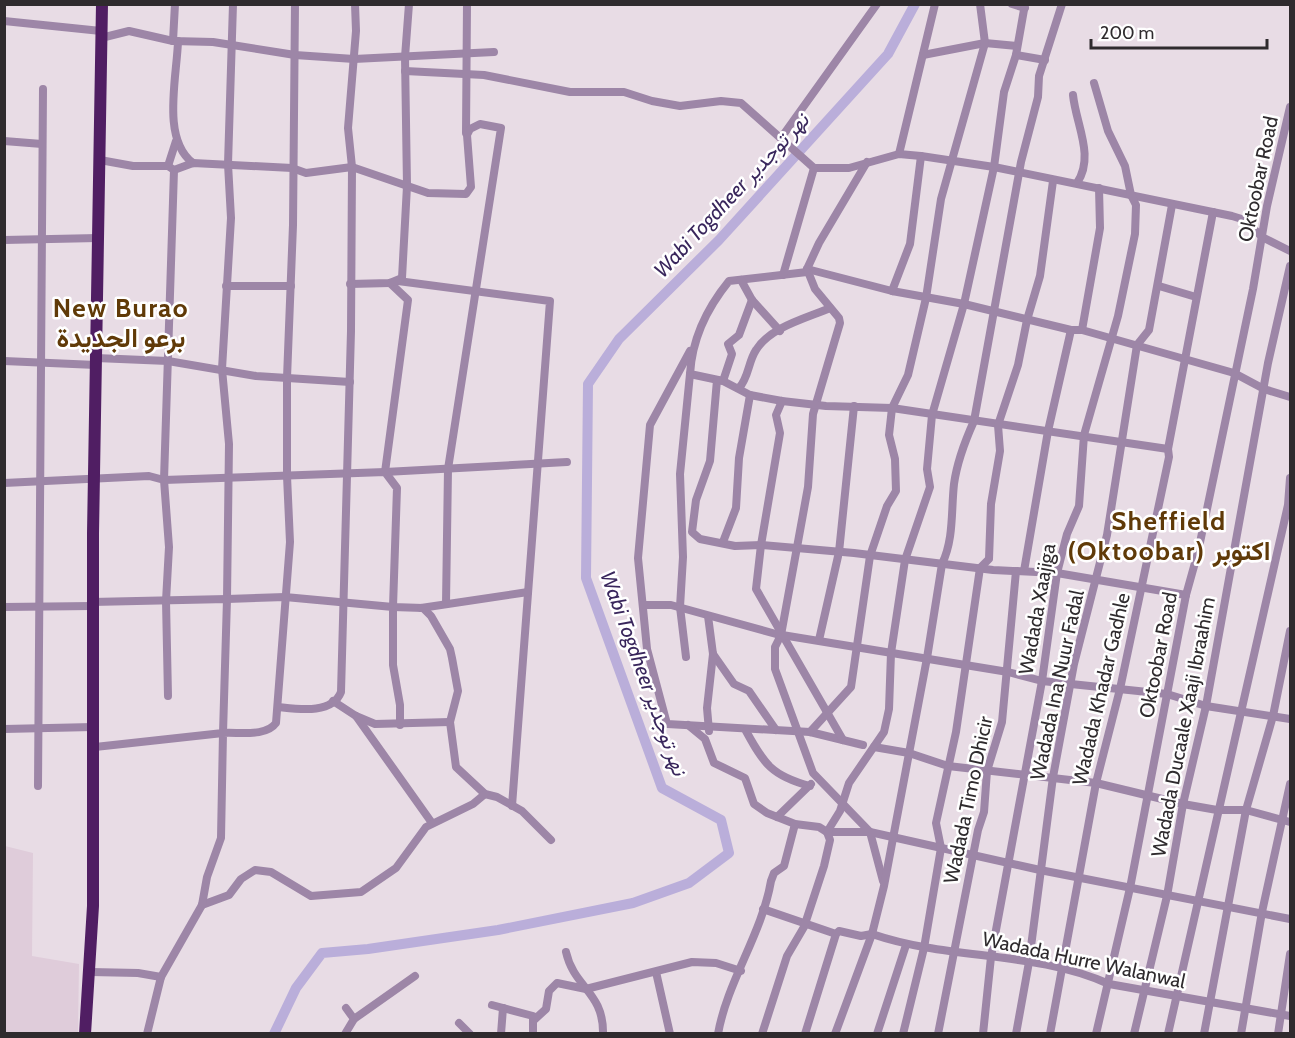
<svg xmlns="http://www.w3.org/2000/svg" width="1295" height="1038" viewBox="0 0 1295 1038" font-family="Cabin,Vazirmatn,sans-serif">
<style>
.built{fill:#dfccda}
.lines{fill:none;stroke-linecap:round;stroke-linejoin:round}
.river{stroke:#baaeda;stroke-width:10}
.minor{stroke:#9d86a7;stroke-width:8}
.highway{stroke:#501e63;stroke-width:12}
.labels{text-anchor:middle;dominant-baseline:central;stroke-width:5;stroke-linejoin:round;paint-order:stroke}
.street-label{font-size:20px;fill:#2f2b2e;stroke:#fff}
.water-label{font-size:21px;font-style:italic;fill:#39265c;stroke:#fff}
.district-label{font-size:26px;font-weight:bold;letter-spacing:1.5px;fill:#603a08;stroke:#fff}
</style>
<rect width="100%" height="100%" fill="#e8dce5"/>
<polygon class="built" points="5,846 33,853 32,956 79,964 78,1033 5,1033"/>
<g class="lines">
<polyline class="river" points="274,1034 296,988 322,953 368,949 498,930 633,903 689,883 729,853 721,820 662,788 586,578 588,384 619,339 719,240 888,54 915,4"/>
<g class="minor">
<polyline points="233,4 228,164 231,218 222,369 229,444 227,599 285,597 393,607 393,665 400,705 400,725"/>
<polyline points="1012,4 1025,8"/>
<polyline points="4,21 101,31"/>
<polyline points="101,38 129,31 173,41 213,42 295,55 354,59 494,52"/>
<polyline points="173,41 175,4"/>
<path d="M178 41C177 77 161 139 193 163"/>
<polyline points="923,55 985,43 1017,46"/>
<polyline points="1016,55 1045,60"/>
<polyline points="405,71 484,75 570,92 624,92 652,101 680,106 721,101 741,103 814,168"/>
<path d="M1073 95C1076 125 1095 156 1077 183"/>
<polyline points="466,133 467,4"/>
<polyline points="781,138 877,4"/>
<polyline points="4,141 42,144"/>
<polyline points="899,154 935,4"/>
<polyline points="100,160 133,166 168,166 174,170 193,163 292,168 306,173 352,167 428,193 466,194 471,187 467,135 470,129 480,124 501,128 448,469 446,604"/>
<polyline points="867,162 819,243 807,269 892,291 964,304 1071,330 1082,330 1234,373 1264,389 1290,397"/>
<polyline points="168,166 176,141"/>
<polyline points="814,168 849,168 899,154 921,156 994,167 1232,216 1245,220 1262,237 1290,251"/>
<polyline points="4,240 98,238"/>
<polyline points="807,269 815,289 839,318 840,323 813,414 808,487 781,635 775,647 775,669 813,773 870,832 883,881"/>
<path d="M807 272 729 281C707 308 692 339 690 374L723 381 750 395 782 401 826 406 892 408 1168 449"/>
<polyline points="783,275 814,168"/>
<polyline points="741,280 752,300 780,331"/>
<polyline points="398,281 550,301 512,806"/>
<polyline points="390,283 408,300 385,472 567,462"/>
<polyline points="350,284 390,283 402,278 407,186 405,57 409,4"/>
<polyline points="226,286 291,286"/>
<polyline points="1159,286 1196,297"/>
<polyline points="892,291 910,244 921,156"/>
<polyline points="1082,330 1100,228 1099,188"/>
<polyline points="690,351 650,425 638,558 647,649 667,724 810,732 863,745"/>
<polyline points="96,358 168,361 256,376 350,382"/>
<polyline points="4,361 96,365"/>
<polyline points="717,380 710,461 696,500 692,532 700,539 735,546 761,545 854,553 993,570 1057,573 1186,595"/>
<polyline points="723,381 732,354 728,344 739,335 752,300"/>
<path d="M739 388C749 377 748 362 756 350 770 327 807 318 830 308"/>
<polyline points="782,401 776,415 780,433 761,545 756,589 843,740"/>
<polyline points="4,483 149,476 164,480 385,472 397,488 393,607 423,608 431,616 450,649 452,658 458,691 450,722 456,767 485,794 497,797 522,811 551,840"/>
<polyline points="723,542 736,508 739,458 750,395"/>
<polyline points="1024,571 1048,431 1071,330"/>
<polyline points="92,602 227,599 223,733 95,747"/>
<polyline points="643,605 671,605 776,634 1008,672 1042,681 1167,694 1206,706 1290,719"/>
<polyline points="4,607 92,606"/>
<polyline points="421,608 528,592"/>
<polyline points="708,616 713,654 734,684 749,691 776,730"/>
<polyline points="819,640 839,552 854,406"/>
<polyline points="686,657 680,607 683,557 680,474 690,374"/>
<polyline points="168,696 166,601 169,547 164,480 174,170"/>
<polyline points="333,701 356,716 375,724 450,722"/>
<path d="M278 707C297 709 332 715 341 692L351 331 352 167 348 128 356 31 355 4"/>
<polyline points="356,716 432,823"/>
<polyline points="688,725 705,739 714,763 745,778 754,804 767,813 795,824 819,827 827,832 870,832 1040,870 1290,919"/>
<polyline points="4,729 93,727"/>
<polyline points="709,731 707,708 713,654"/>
<path d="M746 731C764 764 772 776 810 786"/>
<polyline points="810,732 851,687 870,556 887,506 896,491 895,459 889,435 892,408 908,375 926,298 941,199 985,43 980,4"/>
<polyline points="874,747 909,753 948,766 1096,783 1183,804 1217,810 1246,810 1290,822"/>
<polyline points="38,786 43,89"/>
<polyline points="777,817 811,784"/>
<polyline points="202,905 229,895 241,879 255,870 271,872 311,896 361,892 396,868 426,827 473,804 485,794"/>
<polyline points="763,909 836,934"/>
<path d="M872 934C951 961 1034 950 1109 984L1290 1016"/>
<path d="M566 952C574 988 604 992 603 1034"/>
<polyline points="91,972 138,973 161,977"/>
<polyline points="656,972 670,1034"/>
<polyline points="492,1005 533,1016 533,1034"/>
<polyline points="354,1019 415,976"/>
<polyline points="534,1020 546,1009 549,991 557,983 586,989 692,962 716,963 741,971"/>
<polyline points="459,1023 470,1034"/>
<path d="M147 1034 161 977 202 905 207 877 221 838 223 733C240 732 266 737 276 723L290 542 287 476V378L293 225 295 4"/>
<polyline points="345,1034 354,1019 346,1008"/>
<polyline points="501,1034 503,1008"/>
<path d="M718 1034C727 982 762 934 771 881L774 873 784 866 795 824"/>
<polyline points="762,1034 787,956 804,927 824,866 830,840 827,832 840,811 849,783 884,732 889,709 891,653 905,560 930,487 927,469 932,415 964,304 994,167 1004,92 1016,55 1025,4"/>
<polyline points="805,1034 836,934 839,931 861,936 872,934"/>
<path d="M835 1034 872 934 884 886 927 658 942 564C954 539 951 511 954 484 957 462 965 441 974 421L1021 162 1038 97 1039 76 1062 4"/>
<polyline points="877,1034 906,945"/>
<polyline points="903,1034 924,948 941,848 936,823 956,732 980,568 989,559 991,504 1000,451 998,425 1018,365 1027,320 1040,276 1053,181"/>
<polyline points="938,1034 978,830 984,812 987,771 1002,722 1016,571"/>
<polyline points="983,1034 991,957 1042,681 1057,573 1067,534 1079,506 1084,435 1118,316 1135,234 1136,205 1131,195 1125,166 1108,131 1094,83"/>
<polyline points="1016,1034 1029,962 1053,777 1074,664 1107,535 1137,345 1149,330 1172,205"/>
<polyline points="1050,1034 1096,783 1120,689 1169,457 1168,449 1213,212"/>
<polyline points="1096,1034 1130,888 1186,595 1198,552 1253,289 1267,206 1290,107"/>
<polyline points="1134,1034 1167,896 1183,804 1206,706 1268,363 1290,266"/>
<polyline points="1168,1034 1288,505 1290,478"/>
<polyline points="1204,1034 1246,810 1273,716 1290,631"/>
<polyline points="1241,1034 1262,912 1290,784"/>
<polyline points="1278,1034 1290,954"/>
</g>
<polyline class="highway" points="85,1034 93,906 93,533 102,4"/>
</g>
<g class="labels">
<g class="street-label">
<text transform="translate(1258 179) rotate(-78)">Oktoobar Road</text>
<text transform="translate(1037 609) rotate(-80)">Wadada Xaajiga</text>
<text transform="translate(1158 655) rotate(-79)">Oktoobar Road</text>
<text transform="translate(1057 685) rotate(-78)">Wadada Ina Nuur Fadal</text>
<text transform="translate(1101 689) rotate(-77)">Wadada Khadar Gadhle</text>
<text transform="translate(1183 727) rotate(-79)">Wadada Ducaale Xaaji Ibraahim</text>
<text transform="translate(968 800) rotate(-78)">Wadada Timo Dhicir</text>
<text transform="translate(1084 960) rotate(12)">Wadada Hurre Walanwal</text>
</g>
<g class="water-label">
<text transform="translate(731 195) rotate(-47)">Wabi Togdheer نهر توجدير</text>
<text transform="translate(644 673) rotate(70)">Wabi Togdheer نهر توجدير</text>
</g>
<g class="district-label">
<text x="121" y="308">New Burao<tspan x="121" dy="30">برعو الجديدة</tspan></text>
<text x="1169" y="521">Sheffield<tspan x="1169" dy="30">(Oktoobar) اكتوبر</tspan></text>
</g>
</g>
<rect width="1295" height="1038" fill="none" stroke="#2f2b2e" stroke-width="12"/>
<path d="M1091 39v9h176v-9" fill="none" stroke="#2f2b2e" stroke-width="3"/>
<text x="1100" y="39" font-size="18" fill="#2f2b2e" stroke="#ffffff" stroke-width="4.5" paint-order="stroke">200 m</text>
</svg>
